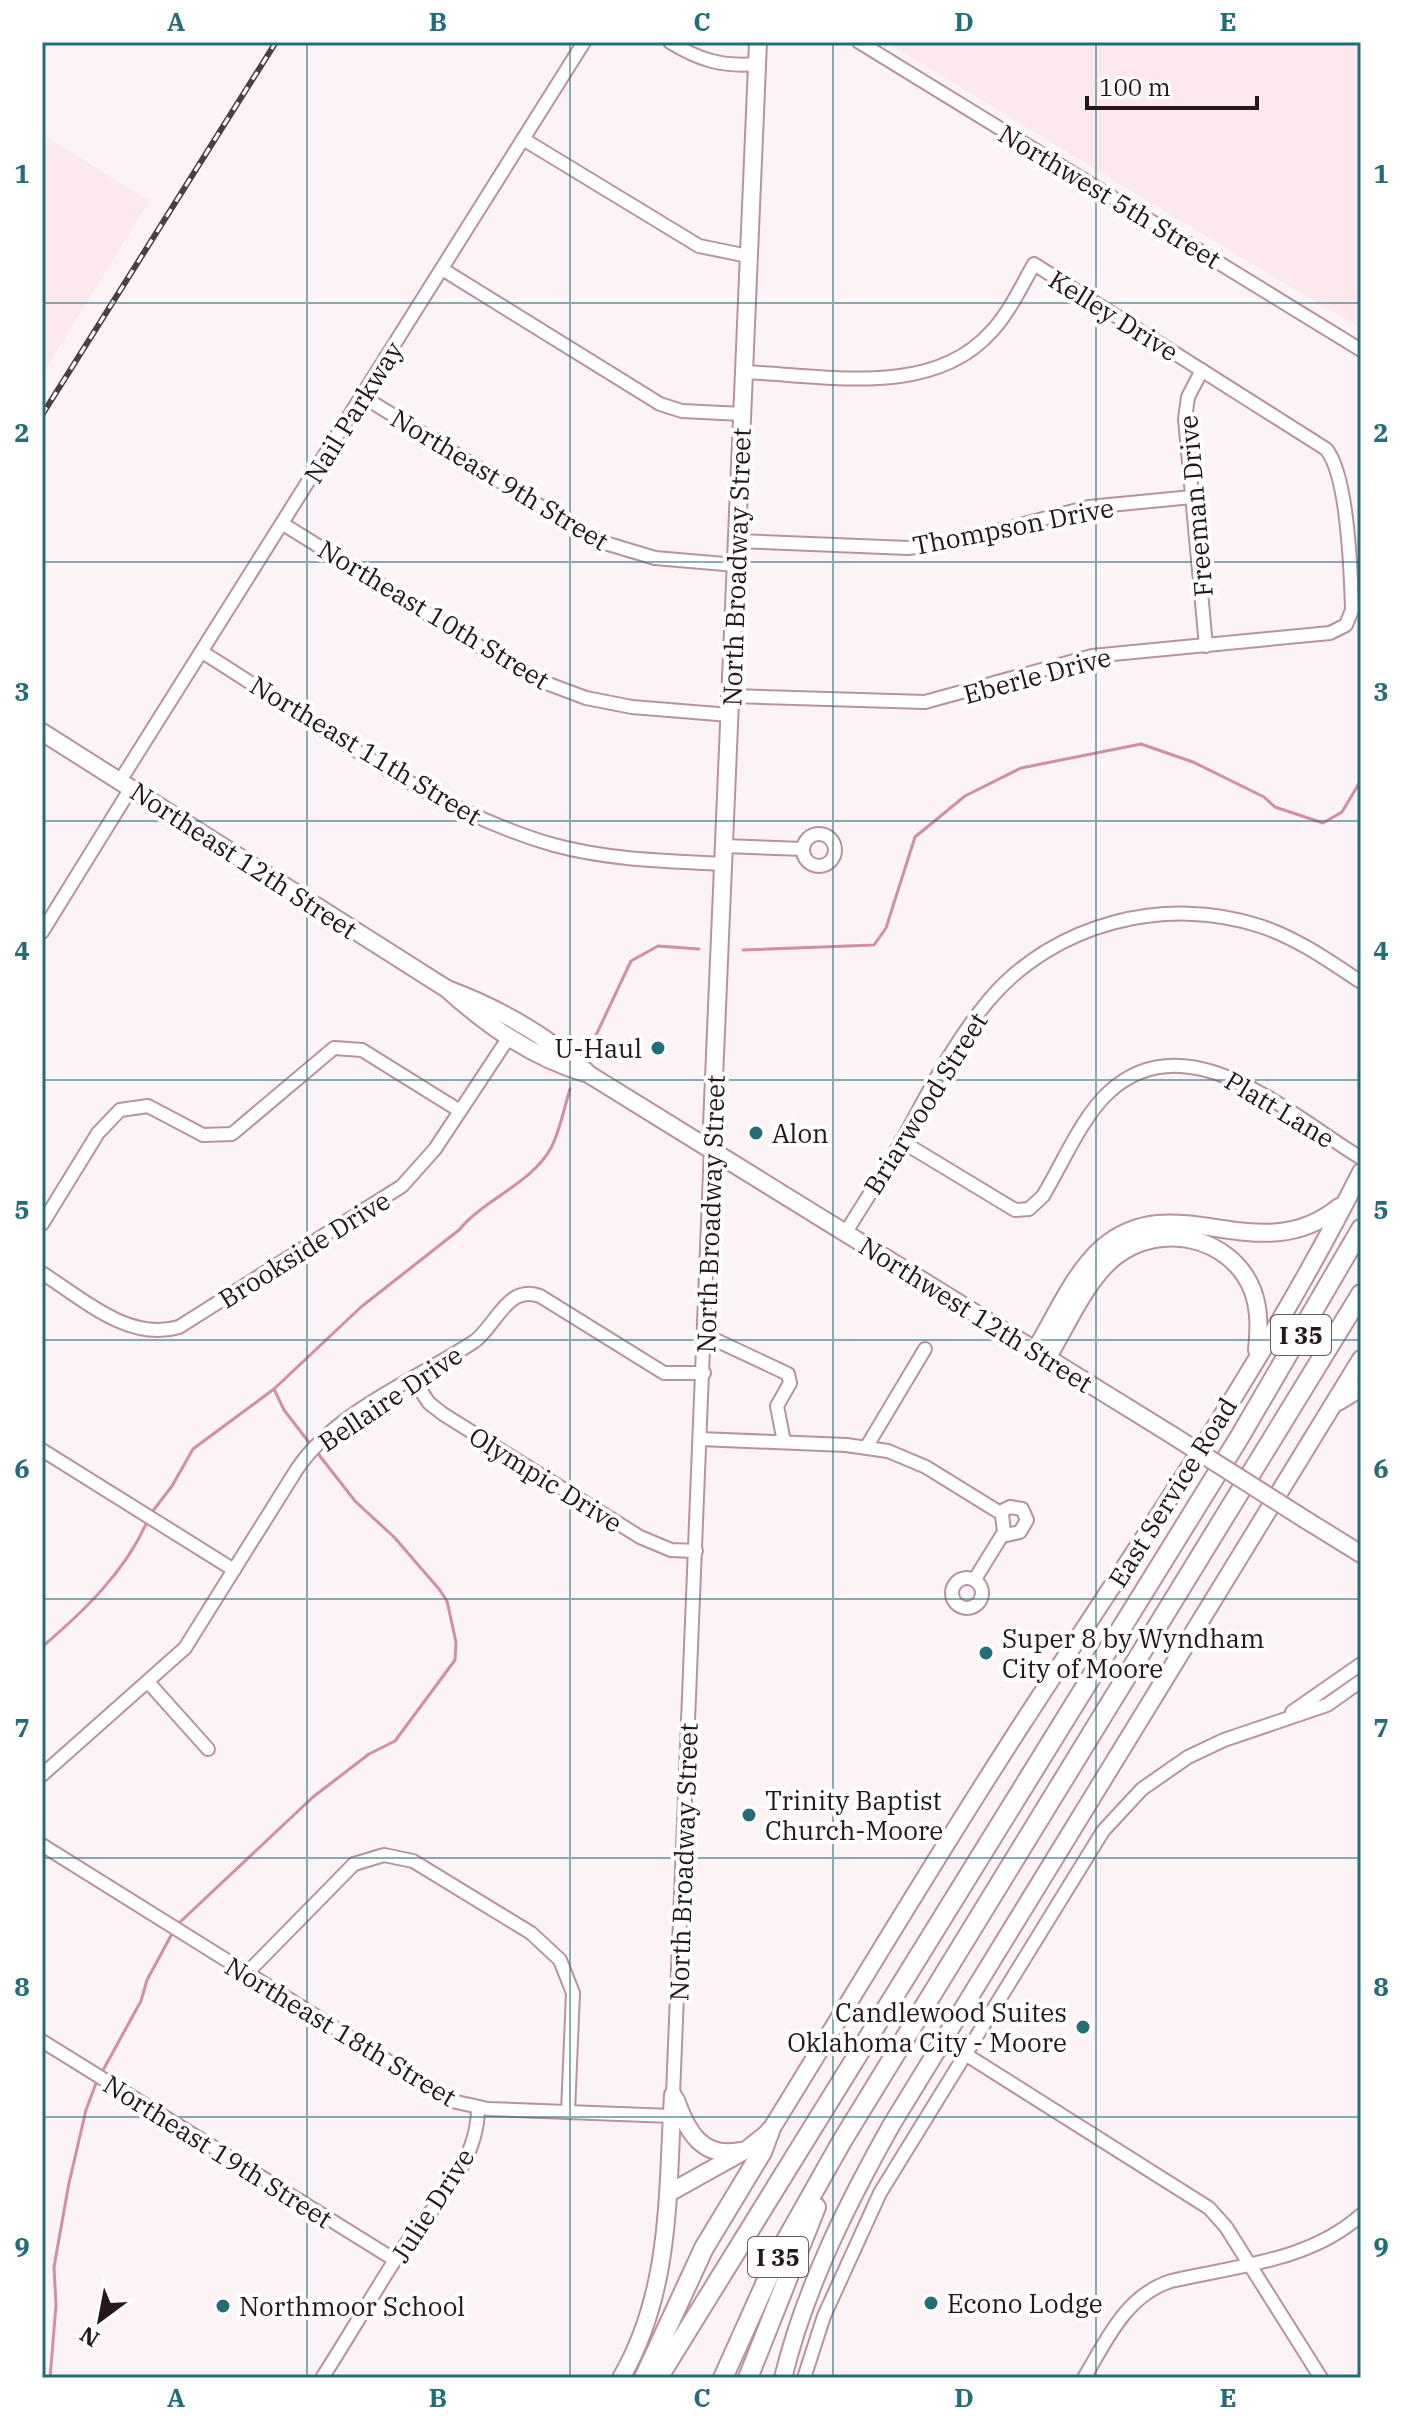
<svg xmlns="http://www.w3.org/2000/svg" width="1403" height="2420" viewBox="0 0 1403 2420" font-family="'IBM Plex Serif',serif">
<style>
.built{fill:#fce8ed}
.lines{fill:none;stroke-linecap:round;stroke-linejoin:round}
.stream{stroke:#d28ea3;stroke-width:3}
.minor-casing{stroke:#b8939d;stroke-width:16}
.major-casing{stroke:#b8939d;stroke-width:20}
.highway-casing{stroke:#b8939d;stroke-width:22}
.minor{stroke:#fff;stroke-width:12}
.major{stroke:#fff;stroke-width:16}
.highway{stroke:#fff;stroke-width:18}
.rail-casing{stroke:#4c3f43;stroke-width:6}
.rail{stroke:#fff;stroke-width:3;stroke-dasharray:9;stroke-linecap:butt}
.major-bridge-casing{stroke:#b8939d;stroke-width:20;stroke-linecap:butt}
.major-bridge{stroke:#fff;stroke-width:16}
.grid{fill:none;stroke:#246d78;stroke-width:2;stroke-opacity:0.55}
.poi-dot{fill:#246d78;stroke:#fff;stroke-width:3}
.labels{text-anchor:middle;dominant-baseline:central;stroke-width:8;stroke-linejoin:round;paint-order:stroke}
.shield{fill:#fff;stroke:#665c5f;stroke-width:2}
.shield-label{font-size:24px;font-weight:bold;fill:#24161a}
.street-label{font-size:26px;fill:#24161a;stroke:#fff}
.poi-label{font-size:26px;fill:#24161a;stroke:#fff;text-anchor:start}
.neatline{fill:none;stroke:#246d78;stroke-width:3}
.grid-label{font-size:26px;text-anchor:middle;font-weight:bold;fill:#246d78}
</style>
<rect width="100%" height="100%" fill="#fcf3f6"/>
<g class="built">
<polygon points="886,42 1361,42 1361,328 1267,273"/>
<polygon points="42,134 149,201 42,375"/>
</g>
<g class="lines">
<g class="stream">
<polyline points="743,950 874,945 886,928 915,837 965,796 1021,768 1141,744 1193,762 1264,797 1275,807 1323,823 1342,812 1361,780"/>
<polyline points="589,1050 631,961 658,946 699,949"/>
<polyline points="274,1389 284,1410 311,1445"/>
<path d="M152 1512 172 1486 193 1449 274 1389 361 1307 459 1230C484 1199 531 1184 551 1148 560 1131 564 1108 570 1089"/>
<path d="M42 1647C83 1612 125 1572 147 1522"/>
<polyline points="178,1924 313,1797 369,1754 395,1741 455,1660 456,1642 447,1601 439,1589 394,1537 355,1501 316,1451"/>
<polyline points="102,2072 141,2001 147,1980 174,1930"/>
<polyline points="50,2378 56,2305 54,2267 69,2183 86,2110 98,2078"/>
</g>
<defs>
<g id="minor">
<path d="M670 42C699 60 722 67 757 64"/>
<polyline points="859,42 1361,350"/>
<polyline points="523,139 699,246 748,256"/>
<polyline points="442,269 660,404 682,411 742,414"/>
<polyline points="1202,370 1188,397 1185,419 1206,646"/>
<polyline points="362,396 595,540 655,558 736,565"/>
<polyline points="283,524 500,659 546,683 586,698 632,707 730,715"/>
<polyline points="737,541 908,548 954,542 1089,507 1192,497"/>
<path d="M202 652C312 720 430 810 554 845 609 860 667 861 724 864"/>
<path d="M730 696 925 702 1092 656 1330 633 1346 625 1352 610C1351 574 1348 475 1326 449L1034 264C1021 287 1009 313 991 332 931 399 824 375 743 372"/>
<polyline points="120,781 584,42"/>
<circle cx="819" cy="850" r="16"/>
<polyline points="724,846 803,849"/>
<polyline points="42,932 131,788"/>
<path d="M901 1141 1015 1210 1029 1209 1043 1196C1063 1163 1081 1118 1109 1092 1188 1019 1291 1116 1361 1158"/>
<polyline points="42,1224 98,1133 120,1110 148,1106 203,1135 232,1134 334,1048 362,1050 460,1111"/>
<path d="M846 1232C865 1201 885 1171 903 1139 929 1091 954 1042 989 1000 1054 923 1166 895 1260 926 1297 938 1329 961 1361 982"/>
<path d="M42 1273C83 1299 129 1342 179 1327L402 1186 435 1149 509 1037"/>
<polyline points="705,1335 788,1374 790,1383 777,1406 784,1442"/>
<polyline points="413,1379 429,1403 443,1414 640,1537 671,1550 696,1551"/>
<polyline points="700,1439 846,1445 888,1451 926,1467 1002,1514 1004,1532 975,1579"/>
<polyline points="867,1446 925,1349"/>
<polyline points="42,1450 234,1570"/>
<polyline points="1000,1512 1010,1507 1022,1509 1027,1520 1020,1532 1002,1536"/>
<circle cx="967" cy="1593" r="15"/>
<polyline points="148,1682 208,1749"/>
<polyline points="1292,1712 1361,1664"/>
<path d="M42 1775 185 1648 297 1469C337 1410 416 1380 475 1341 496 1325 508 1284 540 1296L664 1373H704"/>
<polyline points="42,1845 452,2101 488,2109 672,2116"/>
<polyline points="246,1974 354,1864 384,1855 413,1861 531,1933 560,1960 573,1993 568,2112"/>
<polyline points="42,2041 395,2260"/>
<polyline points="965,2054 1209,2208 1226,2227 1321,2378"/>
<polyline points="673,2095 711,1149"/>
<path d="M322 2378C348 2338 371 2297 397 2257 427 2211 478 2168 478 2108"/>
<polyline points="804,2378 824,2316 880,2193 1103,1831 1142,1789 1188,1757 1224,1740 1327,1705 1361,1681"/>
<path d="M1084 2378C1107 2340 1125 2296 1171 2281 1236 2266 1310 2261 1361 2215"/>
</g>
<g id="major">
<path d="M42 732 447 989C488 1026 532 1057 585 1073"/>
<path d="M447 989C501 1009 548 1036 590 1075L1172 1435"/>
<polyline points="711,1149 758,42"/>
<path d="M1035 1350C1055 1318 1073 1274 1102 1248 1175 1184 1258 1273 1339 1207"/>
<path d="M1047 1358C1067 1326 1086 1279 1116 1256 1160 1222 1230 1236 1252 1289 1260 1309 1259 1329 1257 1350"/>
<polyline points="1338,1402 1361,1388"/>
<polyline points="1306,1520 1361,1554"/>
<path d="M676 2100C687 2131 702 2159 740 2151"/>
<path d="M669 2193 746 2150 770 2131C854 1995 935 1858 1022 1724 1139 1543 1264 1365 1361 1172"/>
<path d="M621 2378C672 2290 667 2193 673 2095"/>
<path d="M783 2378C805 2288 847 2204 892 2124L1361 1359"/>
</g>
<g id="highway">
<polyline points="644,2378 704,2248 762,2152 770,2131"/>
<polyline points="658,2378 1239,1438 1361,1229"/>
<polyline points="723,2378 780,2251 842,2141 1361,1294"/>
<polyline points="748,2378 816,2207"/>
</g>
</defs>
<use href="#minor" class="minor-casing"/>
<use href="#major" class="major-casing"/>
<use href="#highway" class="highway-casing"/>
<use href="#minor" class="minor"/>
<use href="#major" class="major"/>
<use href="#highway" class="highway"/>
<defs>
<polyline id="rail" points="42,415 276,42"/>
</defs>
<use href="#rail" class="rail-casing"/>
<use href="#rail" class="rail"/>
<defs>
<polyline id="major-bridge" points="1172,1435 1306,1520"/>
</defs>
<use href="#major-bridge" class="major-bridge-casing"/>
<use href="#major-bridge" class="major-bridge"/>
</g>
<path class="grid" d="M307 42V2378M570 42V2378M833 42V2378M1096 42V2378M42 303H1361M42 562H1361M42 821H1361M42 1080H1361M42 1340H1361M42 1599H1361M42 1858H1361M42 2117H1361"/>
<g class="poi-dot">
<circle cx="658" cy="1048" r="8"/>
<circle cx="756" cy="1133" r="8"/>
<circle cx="986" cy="1653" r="8"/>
<circle cx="749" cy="1815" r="8"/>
<circle cx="1083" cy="2027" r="8"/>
<circle cx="931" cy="2303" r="8"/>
<circle cx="223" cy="2306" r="8"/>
</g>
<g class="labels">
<g class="shield">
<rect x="1271" y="1315" width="60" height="40" rx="6"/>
<rect x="748" y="2237" width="60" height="40" rx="6"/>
</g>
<g class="shield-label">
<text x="1301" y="1335">I 35</text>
<text x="778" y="2257">I 35</text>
</g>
<g class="street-label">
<text transform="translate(1110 196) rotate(31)">Northwest 5th Street</text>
<text transform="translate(1114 315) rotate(32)">Kelley Drive</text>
<text transform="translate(353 412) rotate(-58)">Nail Parkway</text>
<text transform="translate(500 479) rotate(31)">Northeast 9th Street</text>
<text transform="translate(1195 506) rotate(-95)">Freeman Drive</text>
<text transform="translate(1013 526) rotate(-11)">Thompson Drive</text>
<text transform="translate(736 567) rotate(-88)">North Broadway Street</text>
<text transform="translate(434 614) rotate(31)">Northeast 10th Street</text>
<text transform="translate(1037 675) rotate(-15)">Eberle Drive</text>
<text transform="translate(366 750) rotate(31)">Northeast 11th Street</text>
<text transform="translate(244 860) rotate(33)">Northeast 12th Street</text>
<text transform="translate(925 1103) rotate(-58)">Briarwood Street</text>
<text transform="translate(1280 1109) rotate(31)">Platt Lane</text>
<text transform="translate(710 1214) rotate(-88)">North Broadway Street</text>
<text transform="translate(304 1249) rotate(-32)">Brookside Drive</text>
<text transform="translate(976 1314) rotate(32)">Northwest 12th Street</text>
<text transform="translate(390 1398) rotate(-34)">Bellaire Drive</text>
<text transform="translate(546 1479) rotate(32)">Olympic Drive</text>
<text transform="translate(1172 1492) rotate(-58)">East Service Road</text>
<text transform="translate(683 1862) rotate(-88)">North Broadway Street</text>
<text transform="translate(341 2031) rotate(31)">Northeast 18th Street</text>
<text transform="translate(218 2151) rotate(32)">Northeast 19th Street</text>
<text transform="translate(432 2205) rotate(-57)">Julie Drive</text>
</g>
<g class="poi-label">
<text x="642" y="1048" text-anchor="end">U-Haul</text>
<text x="772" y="1133">Alon</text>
<text x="1002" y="1638">Super 8 by Wyndham<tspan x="1002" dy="30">City of Moore</tspan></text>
<text x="765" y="1800">Trinity Baptist<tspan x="765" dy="30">Church-Moore</tspan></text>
<text x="1067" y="2012" text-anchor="end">Candlewood Suites<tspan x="1067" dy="30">Oklahoma City - Moore</tspan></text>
<text x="947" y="2303">Econo Lodge</text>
<text x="239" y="2306">Northmoor School</text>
</g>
</g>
<rect width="1403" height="2420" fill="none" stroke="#ffffff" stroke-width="88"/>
<g transform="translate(100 2320) rotate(212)" stroke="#ffffff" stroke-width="6" paint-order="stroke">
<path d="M0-6L14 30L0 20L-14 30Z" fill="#24161a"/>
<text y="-12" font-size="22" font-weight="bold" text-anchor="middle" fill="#24161a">N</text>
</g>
<path d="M1087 96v12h170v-12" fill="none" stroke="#24161a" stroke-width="4"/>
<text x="1099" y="96" font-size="24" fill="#24161a" stroke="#ffffff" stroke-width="6" paint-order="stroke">100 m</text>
<rect x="44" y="44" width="1315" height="2332" class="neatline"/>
<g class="grid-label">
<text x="176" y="31">A</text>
<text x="438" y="31">B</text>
<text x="702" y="31">C</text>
<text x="964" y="31">D</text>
<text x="1228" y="31">E</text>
<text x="22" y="183">1</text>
<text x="1381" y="183">1</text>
<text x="22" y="442">2</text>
<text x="1381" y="442">2</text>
<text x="22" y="701">3</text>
<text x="1381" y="701">3</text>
<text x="22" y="960">4</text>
<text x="1381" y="960">4</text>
<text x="22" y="1219">5</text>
<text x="1381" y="1219">5</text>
<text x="22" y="1478">6</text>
<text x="1381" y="1478">6</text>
<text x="22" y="1737">7</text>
<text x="1381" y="1737">7</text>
<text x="22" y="1996">8</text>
<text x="1381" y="1996">8</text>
<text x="22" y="2256">9</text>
<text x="1381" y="2256">9</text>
<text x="176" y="2407">A</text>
<text x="438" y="2407">B</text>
<text x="702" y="2407">C</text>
<text x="964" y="2407">D</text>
<text x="1228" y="2407">E</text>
</g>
</svg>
